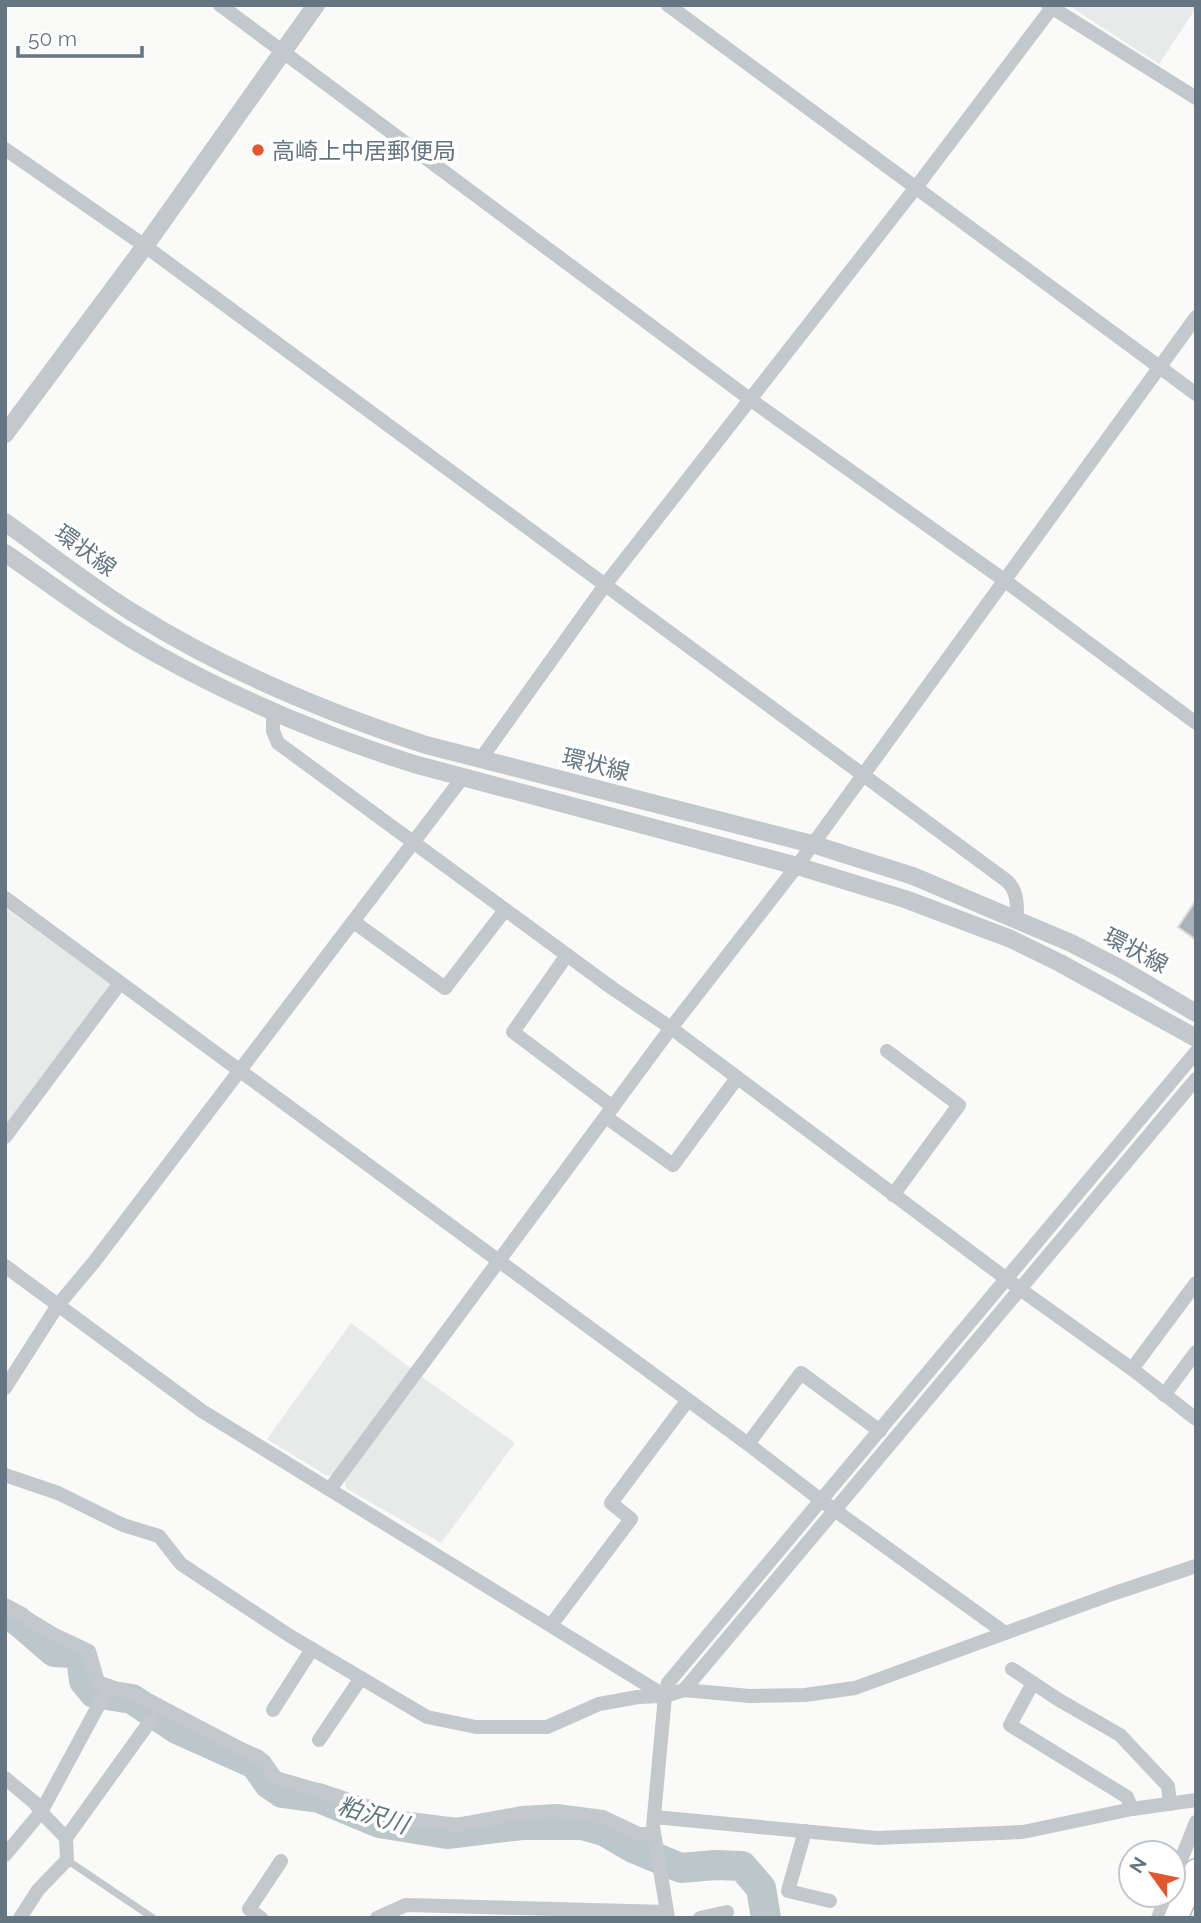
<svg xmlns="http://www.w3.org/2000/svg" width="1201" height="1923" viewBox="0 0 1201 1923" font-family="Raleway,'Noto Sans JP',sans-serif">
<style>
.built{fill:#e8e9e9}
.lines{fill:none;stroke-linecap:round;stroke-linejoin:round}
.river{stroke:#bbc7cb;stroke-width:30}
.building{fill:#aab3b9;stroke:#dcdcda;stroke-width:2}
.trunk-casing{stroke:#b4b9bd;stroke-width:26}
.service{stroke:#c3c8cc;stroke-width:7}
.minor{stroke:#c3c8cc;stroke-width:14}
.tertiary{stroke:#c3c8cc;stroke-width:18}
.trunk{stroke:#fff;stroke-width:23}
.poi-dot{fill:#e4572e;stroke:#fff;stroke-width:2.5}
.labels{text-anchor:middle;dominant-baseline:central;stroke-width:7;stroke-linejoin:round;paint-order:stroke}
.poi-label{font-size:23px;fill:#657683;stroke:#fff;text-anchor:start}
.street-label{font-size:23px;fill:#657683;stroke:#fff}
.water-label{font-size:24px;font-style:italic;fill:#60757c;stroke:#fff}
</style>
<rect width="100%" height="100%" fill="#fafaf8"/>
<g class="built">
<polygon points="1068,5 1196,5 1196,8 1159,64"/>
<polygon points="5,908 112,985 5,1129"/>
<polygon points="351,1323 413,1370 334,1476 326,1475 267,1439"/>
<polygon points="422,1377 515,1443 441,1543 346,1488 345,1480"/>
</g>
<g class="lines">
<polyline class="river" points="5,1614 18,1621 54,1652 72,1653 81,1657 84,1681 94,1693 132,1699 177,1729 255,1764 269,1784 282,1793 319,1798 379,1823 447,1834 522,1825 582,1825 604,1831 635,1849 681,1868 715,1865 742,1866 761,1888 766,1918"/>
</g>
<polygon class="building" points="1196,900 1196,940 1178,927"/>
<g class="lines">
<defs>
<polyline id="trunk" points="1176,1918 1196,1871"/>
</defs>
<use href="#trunk" class="trunk-casing"/>
<polyline class="service" points="67,1860 153,1918"/>
<g class="minor">
<polyline points="220,5 751,400 1004,580 1196,723"/>
<polyline points="668,5 1196,394"/>
<polyline points="1048,5 1196,98"/>
<path d="M5 149 145 246 1007 881C1018 892 1017 904 1017 920"/>
<polyline points="273,711 273,731 278,743 612,988 671,1028 1020,1289 1132,1369 1196,1419"/>
<polyline points="480,760 605,585 917,186 1054,5"/>
<polyline points="5,898 748,1444 822,1501 1005,1633"/>
<polyline points="354,922 445,988 505,910"/>
<polyline points="567,955 513,1032 613,1107"/>
<polyline points="887,1051 959,1105 893,1195"/>
<polyline points="606,1117 673,1165 737,1078"/>
<polyline points="5,1137 120,983"/>
<polyline points="5,1266 202,1411 665,1696 684,1690 750,1696 805,1695 855,1688 1112,1594 1196,1566"/>
<polyline points="1132,1369 1196,1283"/>
<polyline points="5,1388 58,1305 94,1262 463,777"/>
<polyline points="1164,1395 1196,1352"/>
<polyline points="748,1444 801,1373 880,1431"/>
<polyline points="5,1475 58,1493 123,1525 159,1536 181,1564 196,1574 290,1636 427,1717 476,1727 547,1727 599,1704 638,1697 663,1696"/>
<polyline points="330,1489 671,1028 797,866 1196,317"/>
<polyline points="5,1605 53,1634 89,1651 98,1682 150,1701 264,1761 276,1778 341,1797 402,1818 457,1825 522,1813 557,1811 603,1817 639,1834 654,1834"/>
<polyline points="551,1625 631,1519 611,1503 688,1400"/>
<polyline points="1012,1669 1059,1700 1120,1735 1168,1786 1170,1804"/>
<polyline points="1033,1683 1010,1725 1127,1797 1132,1809"/>
<polyline points="684,1690 1196,1079"/>
<polyline points="273,1710 312,1649"/>
<polyline points="319,1740 361,1678"/>
<polyline points="5,1778 35,1803 41,1812 66,1838"/>
<polyline points="654,1817 877,1838 1023,1832 1132,1809 1196,1800"/>
<polyline points="805,1831 788,1891 830,1901"/>
<polyline points="5,1855 41,1812 109,1686"/>
<polyline points="1173,1880 1196,1822"/>
<polyline points="20,1918 38,1890 67,1860 66,1838 151,1720"/>
<polyline points="261,1918 249,1909 281,1861"/>
<polyline points="377,1918 406,1905 667,1912"/>
<polyline points="668,1918 653,1827 665,1696 668,1683 1196,1052"/>
<polyline points="700,1918 727,1912"/>
<polyline points="1158,1918 1167,1895"/>
</g>
<g class="tertiary">
<polyline points="5,434 145,246 316,5"/>
<path d="M5 522C48 553 90 586 135 614 226 671 325 712 426 745L812 844 913 876 1071 943 1123 970 1196 1013"/>
<path d="M5 553C55 587 103 624 155 653 237 699 325 736 414 764L797 866 905 899 1011 939 1060 963 1196 1038"/>
</g>
<use href="#trunk" class="trunk"/>
</g>
<circle class="poi-dot" cx="258" cy="150" r="7"/>
<g class="labels">
<g class="poi-label">
<text x="272" y="150">高崎上中居郵便局</text>
</g>
<g class="street-label">
<text transform="translate(86 550) rotate(36)">環状線</text>
<text transform="translate(596 764) rotate(14)">環状線</text>
<text transform="translate(1136 950) rotate(28)">環状線</text>
</g>
<g class="water-label">
<text transform="translate(373 1815) rotate(17)">粕沢川</text>
</g>
</g>
<rect width="1201" height="1923" fill="none" stroke="#657683" stroke-width="14"/>
<g transform="translate(1152 1874) rotate(303)"><circle r="33" fill="#ffffff" stroke="#c1c8cd" stroke-width="2"/>
<path d="M0-5L12 26L0 18L-12 26Z" fill="#e4572e"/>
<text y="-10" font-size="19" font-weight="bold" text-anchor="middle" fill="#657683">N</text>
</g>
<path d="M18 46v10h124v-10" fill="none" stroke="#657683" stroke-width="3.5"/>
<text x="28" y="46" font-size="21" fill="#657683" stroke="#ffffff" stroke-width="5" paint-order="stroke">50 m</text>
</svg>
